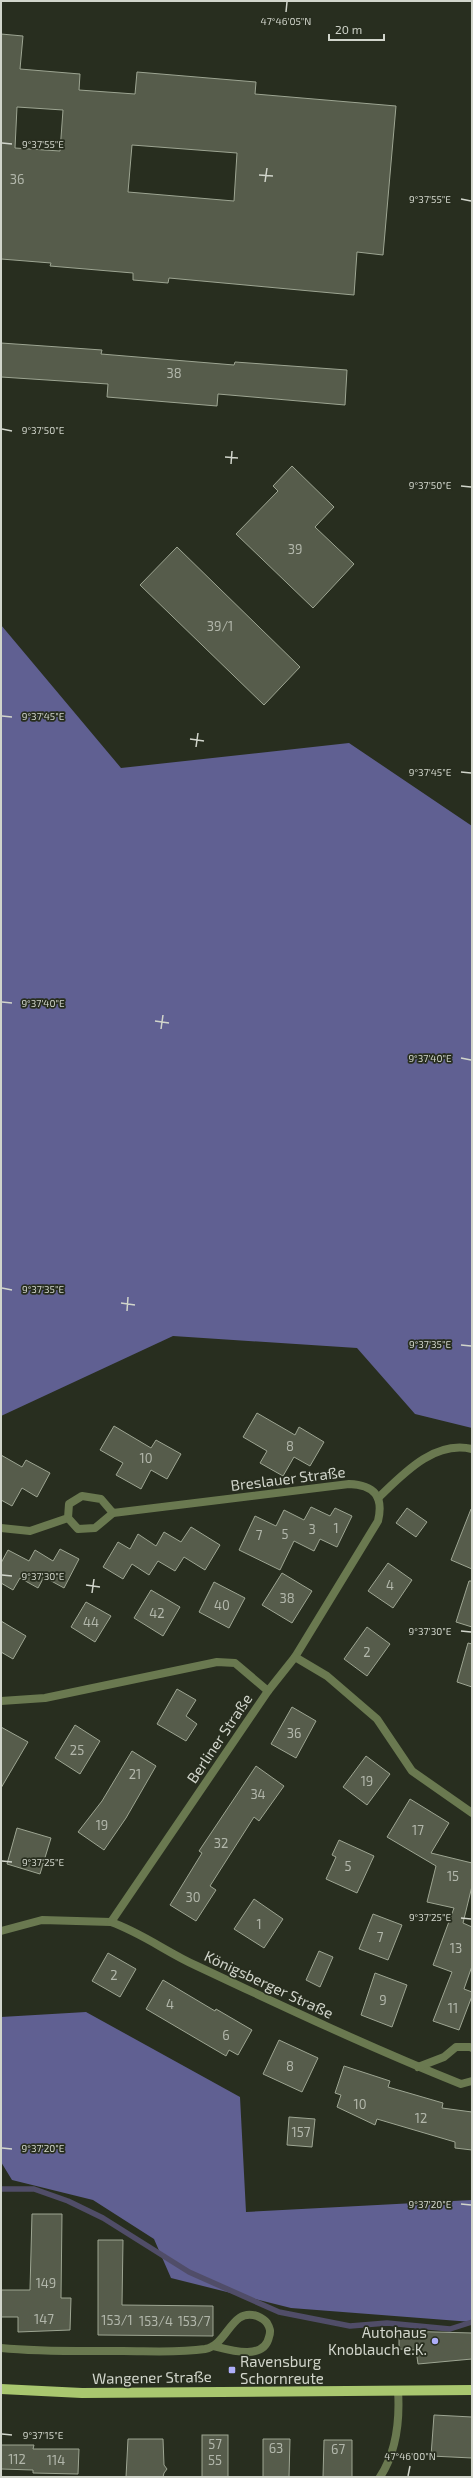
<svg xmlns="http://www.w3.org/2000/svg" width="473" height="2478" viewBox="0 0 473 2478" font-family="'Exo 2',sans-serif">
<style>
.forest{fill:#606092}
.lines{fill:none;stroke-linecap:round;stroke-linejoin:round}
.stream{stroke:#504d68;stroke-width:5.5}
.building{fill:#565c4b;stroke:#9da592;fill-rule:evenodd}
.street{stroke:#6a7950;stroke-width:8}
.primary{stroke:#a9c76f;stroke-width:10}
.ticks{fill:none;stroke:#d1d5cb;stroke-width:1.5}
.poi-dot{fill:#aeaefa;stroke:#282e1f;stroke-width:1.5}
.labels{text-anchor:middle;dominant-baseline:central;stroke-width:3.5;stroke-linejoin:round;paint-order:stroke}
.number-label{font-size:13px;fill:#b2b7ab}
.street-label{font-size:15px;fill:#d1d5cb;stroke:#282e1f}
.poi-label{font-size:15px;fill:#d1d5cb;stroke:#282e1f;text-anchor:end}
.ticks-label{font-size:10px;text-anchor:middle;fill:#d1d5cb;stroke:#282e1f;stroke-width:3.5;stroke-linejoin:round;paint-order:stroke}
</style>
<rect width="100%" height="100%" fill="#282e1f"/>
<g class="forest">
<polygon points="1,625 121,768 349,743 472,826 472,1428 415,1414 357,1348 173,1336 1,1416"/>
<polygon points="86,2012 240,2097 246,2212 472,2200 472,2322 291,2308 171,2278 154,2239 93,2200 12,2180 1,2162 1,2017"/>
</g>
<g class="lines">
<polyline class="stream" points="1,2189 34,2189 68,2201 103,2218 189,2272 279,2312 350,2326 387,2323 450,2329 472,2322"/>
</g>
<g class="building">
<path d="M1 34 23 36 20 69 80 74 79 90 135 94 137 72 256 82 255 94 396 106 383 255 357 252 354 295 169 278 168 283 133 280V273L50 266 51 263 1 259ZM17 107 63 110 60 151 15 148ZM132 145 237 153 234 201 128 192Z"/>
<polygon points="1,343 102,350 101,354 234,365 235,362 347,370 345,405 218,394 217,406 107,397 108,384 1,377"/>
<polygon points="292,466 334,507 315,527 354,564 313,608 236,534 278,491 273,486"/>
<polygon points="177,547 300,667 264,705 140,585"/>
<polygon points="257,1413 295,1435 299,1427 324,1442 310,1466 294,1457 283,1476 260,1463 267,1451 243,1437"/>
<polygon points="114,1426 151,1448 156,1440 181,1454 167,1479 151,1470 141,1489 116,1475 123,1463 100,1450"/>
<polygon points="1,1455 22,1467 26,1460 50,1473 37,1497 22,1488 12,1506 1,1500"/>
<polygon points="311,1507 330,1516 335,1508 352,1516 337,1547 320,1539 314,1551 294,1541 280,1570 239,1550 255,1516 276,1526 284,1510 304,1520"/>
<polygon points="407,1508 427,1522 416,1537 396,1523"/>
<polygon points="471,1509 472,1509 472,1569 451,1560"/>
<polygon points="191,1527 220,1545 205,1570 184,1557 175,1571 158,1561 149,1575 132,1564 123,1579 103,1567 118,1542 130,1549 138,1534 156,1546 164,1532 181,1542"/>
<polygon points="60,1549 79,1559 64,1588 44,1577 38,1588 20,1578 13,1590 1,1583 1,1563 8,1550 29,1561 35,1550 53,1561"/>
<polygon points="388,1563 412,1580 393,1608 368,1591"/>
<polygon points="282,1573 312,1591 292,1623 262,1605"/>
<polygon points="469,1581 472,1581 472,1627 456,1622"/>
<polygon points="214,1582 245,1598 229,1628 199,1612"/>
<polygon points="151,1590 180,1607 163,1636 134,1618"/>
<polygon points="86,1602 111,1616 95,1642 71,1627"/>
<polygon points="1,1621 26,1636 13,1659 1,1652"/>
<polygon points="367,1627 390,1644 367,1676 344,1659"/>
<polygon points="468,1643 472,1644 472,1687 457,1682"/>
<polygon points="177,1689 196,1700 186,1716 197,1724 186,1741 157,1724"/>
<polygon points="292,1707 316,1721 296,1758 271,1744"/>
<polygon points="75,1725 100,1741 80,1774 55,1758"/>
<polygon points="1,1727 28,1742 1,1788"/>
<polygon points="132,1751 156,1766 126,1818 104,1850 78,1832 102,1801"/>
<polygon points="366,1756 390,1774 367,1805 343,1787"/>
<polygon points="256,1766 284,1786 259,1821 254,1817 210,1886 216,1890 196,1921 170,1905 202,1853 199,1851"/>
<polygon points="410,1799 449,1823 431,1853 472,1863 472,1886 463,1923 472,1927 472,1966 464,1989 472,1992 472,1996 459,2030 433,2021 452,1972 433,1965 454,1908 427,1902 436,1866 387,1837"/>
<polygon points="17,1828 51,1838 40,1874 7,1864"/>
<polygon points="339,1840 374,1856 357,1893 326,1879 336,1857 332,1855"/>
<polygon points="254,1899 283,1919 264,1948 234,1929"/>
<polygon points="373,1914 402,1925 388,1960 359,1949"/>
<polygon points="319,1951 333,1957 320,1987 306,1980"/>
<polygon points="108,1953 136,1969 120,1997 92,1981"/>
<polygon points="375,1973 407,1985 392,2027 361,2015"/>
<polygon points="163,1980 215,2011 216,2009 252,2030 238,2055 229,2050 226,2056 146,2009"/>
<polygon points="279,2040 318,2058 302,2092 263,2074"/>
<polygon points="344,2066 390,2081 388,2087 443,2103 442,2108 472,2112 472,2150 455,2148 455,2142 377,2119 375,2125 337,2107 341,2095 335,2093"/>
<polygon points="289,2117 315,2119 312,2147 287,2145"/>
<polygon points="32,2214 62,2214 61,2298 71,2298 70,2330 18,2332 18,2317 1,2317 1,2290 30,2290"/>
<polygon points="98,2240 123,2240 122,2305 213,2306 213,2336 98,2335"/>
<polygon points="399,2331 472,2333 472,2359 418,2364 416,2350 399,2349"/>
<polygon points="434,2415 472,2417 472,2458 431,2456"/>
<rect x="202" y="2435" width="26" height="42"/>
<polygon points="128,2439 163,2439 164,2465 167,2469 164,2473 163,2477 126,2477"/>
<polygon points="263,2439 290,2439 289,2477 263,2477"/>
<polygon points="324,2440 352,2440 352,2477 323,2477"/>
<polygon points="1,2445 34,2445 33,2449 79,2449 78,2474 33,2473 33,2470 1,2469"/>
</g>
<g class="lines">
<g class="street">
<path d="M378 1498C403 1474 434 1440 472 1449"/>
<polyline points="68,1518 78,1529 95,1528 113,1513"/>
<path d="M1 1528 30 1531 68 1518 69 1504 82 1496 101 1499 113 1513 349 1484C374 1485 384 1496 378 1521L295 1657 268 1691"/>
<polyline points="295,1657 327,1676 377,1719 412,1771 472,1813"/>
<polyline points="1,1701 45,1698 217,1662 235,1663 268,1691 111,1922 42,1920 1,1931"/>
<path d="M111 1922C144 1934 166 1952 197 1966 284 2007 371 2048 461 2084L472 2081"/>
<polyline points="418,2067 444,2057 456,2047 470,2047 472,2048"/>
<path d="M1 2348C41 2352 82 2351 123 2351 150 2351 178 2353 205 2349 228 2345 231 2307 257 2316 262 2318 264 2319 267 2323 270 2328 271 2331 269 2337 264 2361 229 2350 213 2346"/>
<path d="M380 2477C397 2451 400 2421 398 2390"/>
</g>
<polyline class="primary" points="1,2389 82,2393 472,2390"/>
</g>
<path class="ticks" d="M286 12 287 2M2 143 12 144M259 175 273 176M265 182 267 168M461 199 471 201M2 429 12 431M225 457 238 458M231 464 232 451M461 486 471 487M2 716 12 717M190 739 204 741M196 747 198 733M461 772 471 773M2 1002 12 1003M155 1021 169 1023M161 1029 163 1015M461 1058 471 1060M2 1288 12 1290M121 1303 135 1305M127 1311 128 1297M461 1345 471 1346M2 1575 12 1576M86 1585 100 1587M92 1593 94 1579M461 1631 471 1632M2 1861 12 1862M461 1918 471 1919M2 2148 12 2149M461 2204 471 2205M2 2434 12 2435M408 2476 410 2466"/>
<g class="poi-dot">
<circle cx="435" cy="2341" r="4"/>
<rect x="228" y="2366" width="8" height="8" rx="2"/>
</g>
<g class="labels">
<g class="number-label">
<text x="17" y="179">36</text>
<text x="174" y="373">38</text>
<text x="295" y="549">39</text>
<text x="220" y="626">39/1</text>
<text x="290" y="1446">8</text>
<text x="146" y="1458">10</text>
<text x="336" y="1528">1</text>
<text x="312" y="1529">3</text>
<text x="285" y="1534">5</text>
<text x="259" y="1535">7</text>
<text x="390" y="1585">4</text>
<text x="287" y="1598">38</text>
<text x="222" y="1605">40</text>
<text x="157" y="1613">42</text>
<text x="91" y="1622">44</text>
<text x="367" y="1652">2</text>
<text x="294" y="1733">36</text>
<text x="77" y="1750">25</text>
<text x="135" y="1774">21</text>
<text x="367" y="1781">19</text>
<text x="258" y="1794">34</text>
<text x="102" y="1825">19</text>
<text x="418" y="1830">17</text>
<text x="221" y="1843">32</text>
<text x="348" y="1866">5</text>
<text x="453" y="1876">15</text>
<text x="193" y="1897">30</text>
<text x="259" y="1924">1</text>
<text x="380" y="1937">7</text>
<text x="456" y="1948">13</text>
<text x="114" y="1975">2</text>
<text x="383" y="2000">9</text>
<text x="170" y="2004">4</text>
<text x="453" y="2008">11</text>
<text x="226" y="2035">6</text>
<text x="290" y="2066">8</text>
<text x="360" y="2104">10</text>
<text x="421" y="2118">12</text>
<text x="301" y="2132">157</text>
<text x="46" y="2283">149</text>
<text x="44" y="2319">147</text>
<text x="117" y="2320">153/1</text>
<text x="156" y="2321">153/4</text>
<text x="194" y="2321">153/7</text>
<text x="215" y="2444">57</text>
<text x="276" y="2448">63</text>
<text x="338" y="2449">67</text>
<text x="17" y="2459">112</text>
<text x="56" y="2460">114</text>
<text x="215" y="2460">55</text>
</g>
<g class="street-label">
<text transform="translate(288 1478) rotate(-7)">Breslauer Straße</text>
<text transform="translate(219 1738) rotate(-56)">Berliner Straße</text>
<text transform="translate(269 1984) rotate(25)">Königsberger Straße</text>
<text transform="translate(152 2377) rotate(-1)">Wangener Straße</text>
</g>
<g class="poi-label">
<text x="427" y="2332">Autohaus<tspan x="427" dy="17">Knoblauch e.K.</tspan></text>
<text x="240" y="2361" text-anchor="start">Ravensburg<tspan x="240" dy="17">Schornreute</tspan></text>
</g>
</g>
<g class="ticks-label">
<text x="286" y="25">47°46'05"N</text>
<text x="43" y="148">9°37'55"E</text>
<text x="430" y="203">9°37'55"E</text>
<text x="43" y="434">9°37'50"E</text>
<text x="430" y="489">9°37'50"E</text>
<text x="43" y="720">9°37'45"E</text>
<text x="430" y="776">9°37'45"E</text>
<text x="43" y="1007">9°37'40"E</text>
<text x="430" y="1062">9°37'40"E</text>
<text x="43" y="1293">9°37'35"E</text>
<text x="430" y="1348">9°37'35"E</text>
<text x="43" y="1580">9°37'30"E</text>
<text x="430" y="1635">9°37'30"E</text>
<text x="43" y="1866">9°37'25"E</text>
<text x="430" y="1921">9°37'25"E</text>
<text x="43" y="2152">9°37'20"E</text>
<text x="430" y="2208">9°37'20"E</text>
<text x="43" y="2439">9°37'15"E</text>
<text x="410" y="2460">47°46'00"N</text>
</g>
<rect width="473" height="2478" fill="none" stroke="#d1d5cb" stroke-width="4"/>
<path d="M329 34v6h55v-6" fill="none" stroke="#d1d5cb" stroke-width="2"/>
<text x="335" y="34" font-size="12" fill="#d1d5cb" stroke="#282e1f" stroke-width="3" paint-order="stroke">20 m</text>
</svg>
